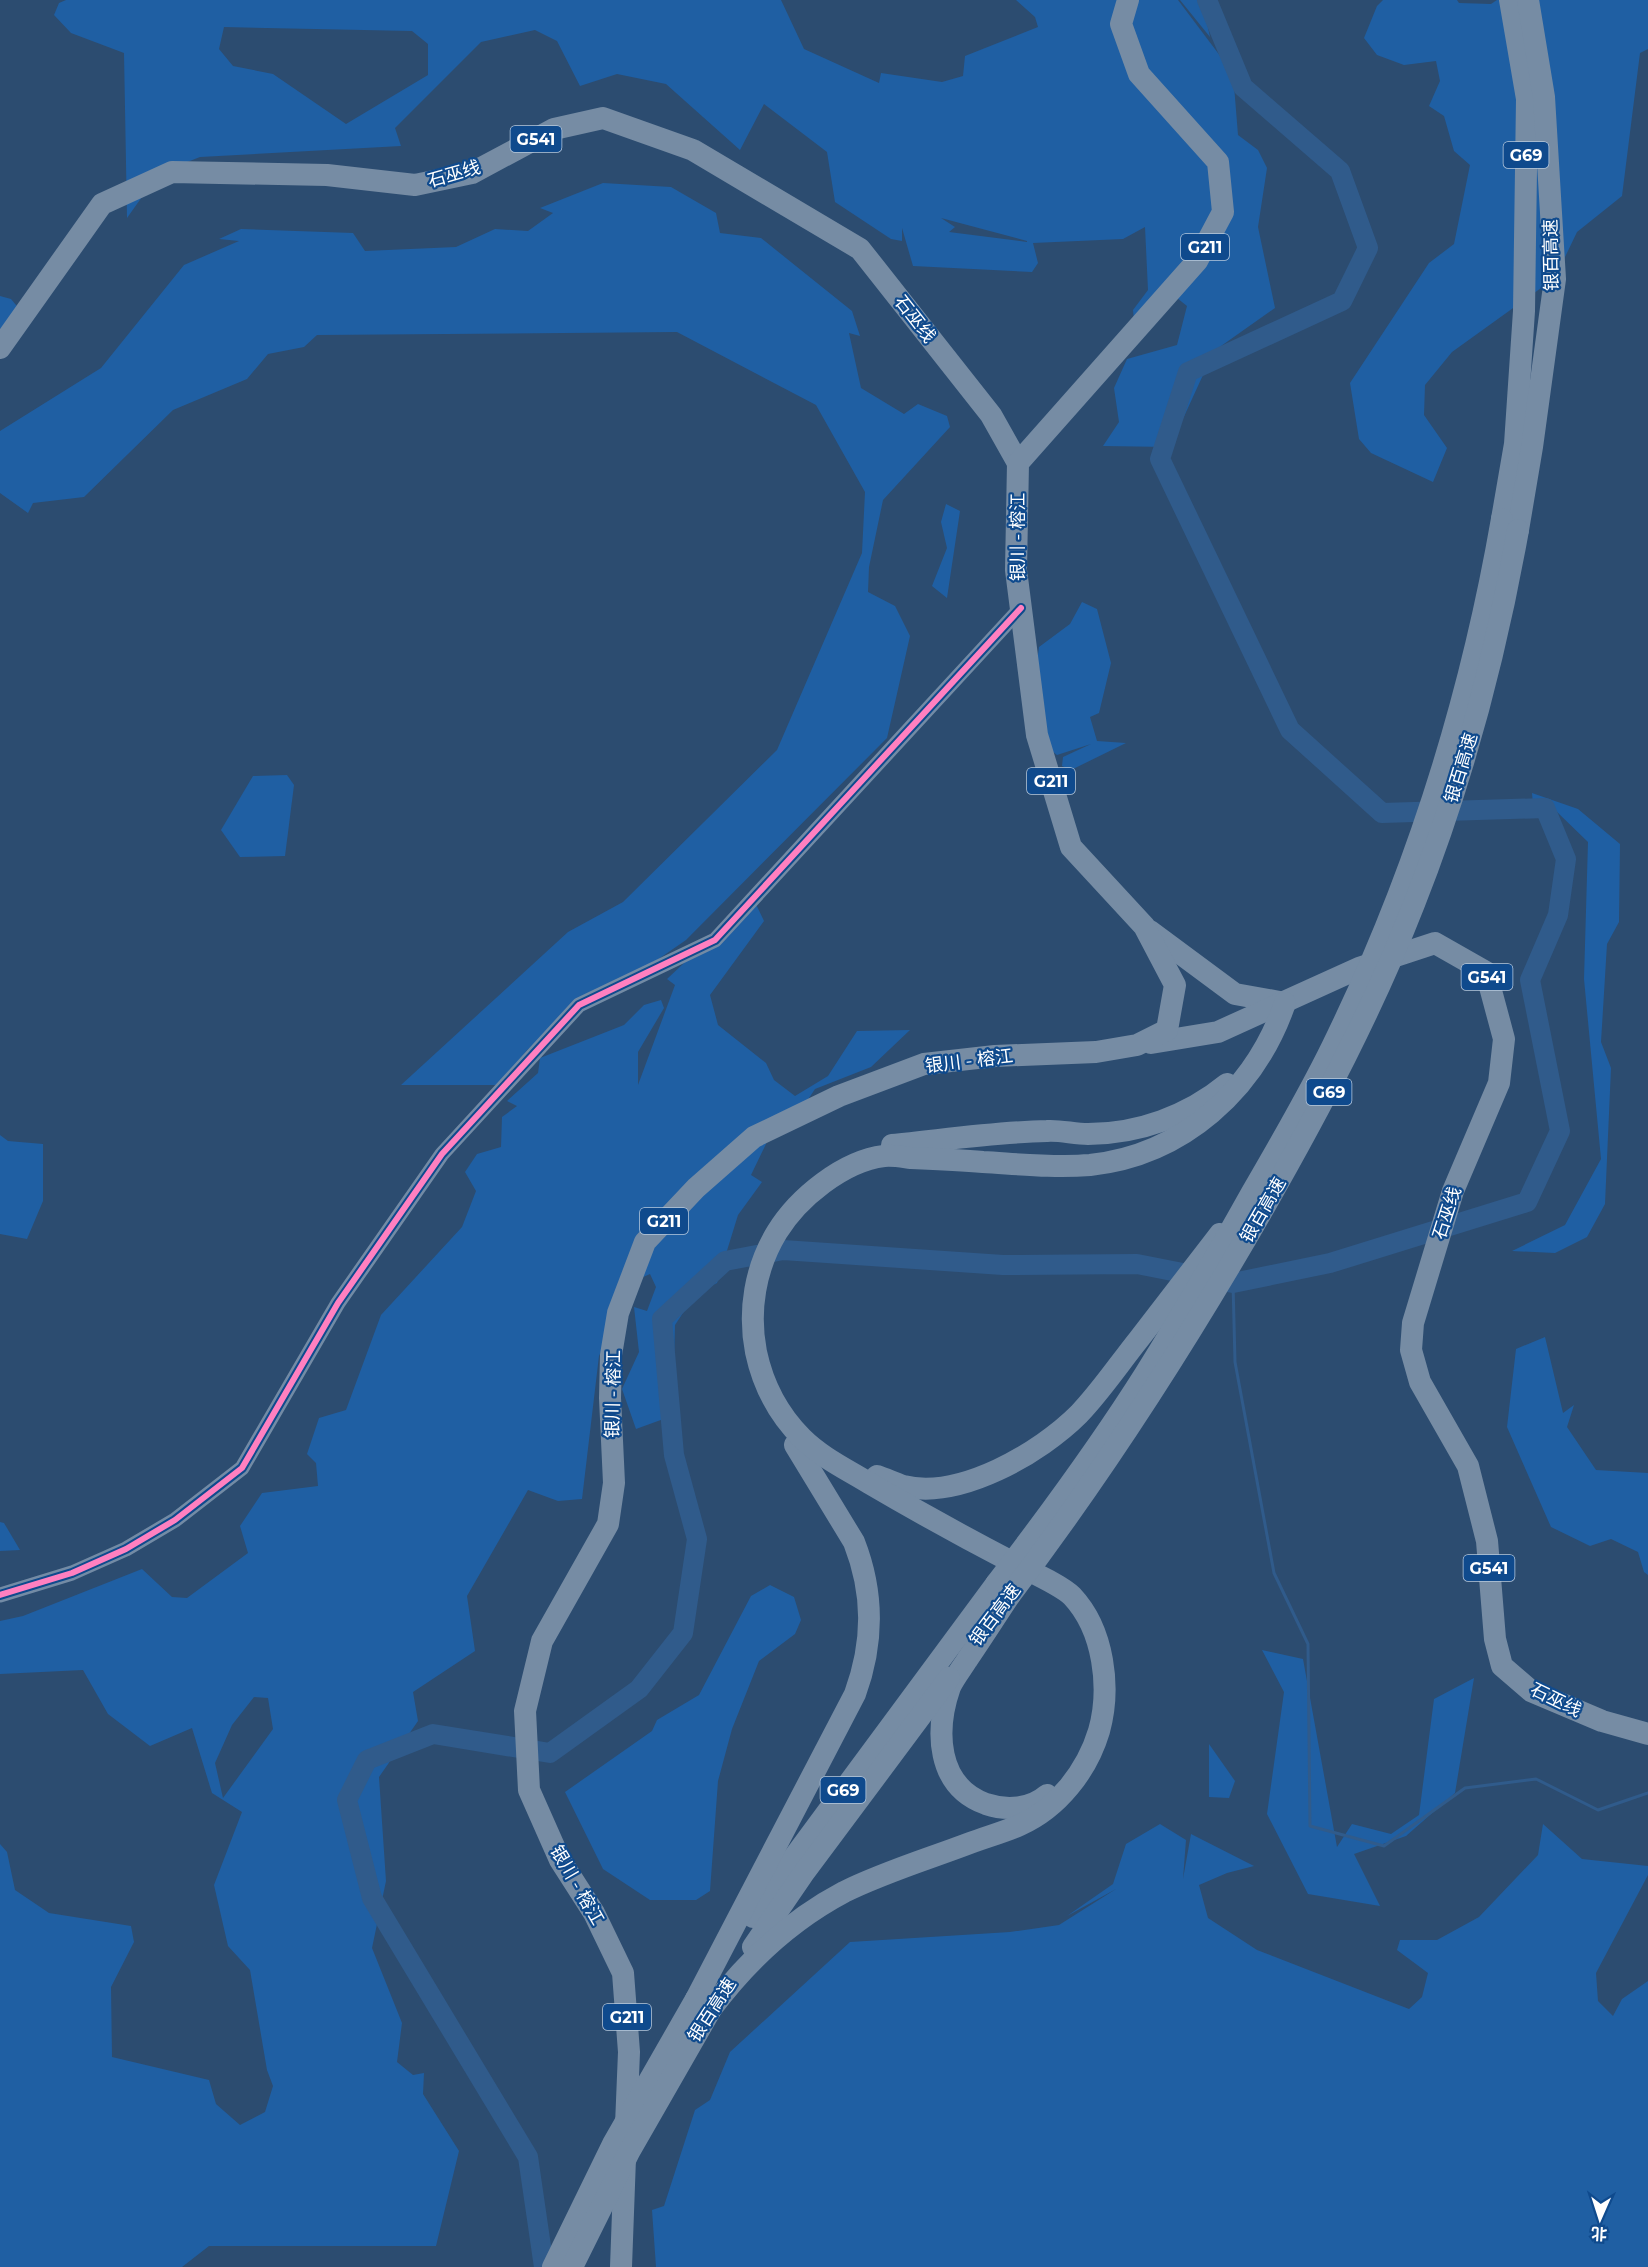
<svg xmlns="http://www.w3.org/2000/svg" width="1648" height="2267" viewBox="0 0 1648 2267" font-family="Montserrat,'Noto Sans SC',sans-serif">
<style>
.green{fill:#1f5fa3;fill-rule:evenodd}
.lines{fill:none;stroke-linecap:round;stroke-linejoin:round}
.stream{stroke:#305b8b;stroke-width:3}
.river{stroke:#305b8b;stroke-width:20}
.minor{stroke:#738ba5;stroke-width:15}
.highway{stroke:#768ca4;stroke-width:22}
.highway-bridge{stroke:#768ca4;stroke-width:22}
.cycleway-casing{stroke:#0f4a8d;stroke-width:10}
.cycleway{stroke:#ff80c0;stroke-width:6}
.labels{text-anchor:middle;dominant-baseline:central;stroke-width:4.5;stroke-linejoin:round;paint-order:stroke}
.shield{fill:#0f4a8d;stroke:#b7c9dd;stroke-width:1.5}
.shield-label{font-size:16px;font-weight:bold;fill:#fff}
.street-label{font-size:18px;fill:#fff;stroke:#0f4a8d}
</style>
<rect width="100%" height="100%" fill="#2c4c70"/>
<g class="green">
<path d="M66 0H781L804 49 879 83 881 73 942 82 963 76 965 56 1038 27 1035 17 1016 0H1178L1233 73 1238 135 1258 150 1267 168 1258 227 1275 308 1214 351 1170 447 1103 446 1119 422 1114 388 1127 359 1177 345 1187 306 1167 290 1134 320 1133 310 1148 290 1145 227 1123 239 1033 243 1038 263 1032 272 913 266 902 228V241L891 239 835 202 827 152 764 104 740 150 666 84 617 74 580 86 557 41 535 30 481 42 395 128 401 146 200 157 159 173 127 218 124 53 71 33 54 15 59 3ZM224 27 412 31 428 44V75L346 124 273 74 233 66 219 49ZM941 218 1027 241V242L949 232 955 227Z"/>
<polygon points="1180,0 1202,0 1210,37"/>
<polygon points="1383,0 1457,0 1459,3 1491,4 1497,0 1648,0 1648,49 1640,53 1622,196 1577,232 1555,278 1452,352 1425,385 1424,415 1447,448 1433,482 1371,453 1359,439 1350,383 1429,263 1454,244 1470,165 1454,151 1444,116 1429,106 1440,81 1436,61 1404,65 1377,55 1364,38 1377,6"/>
<polygon points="603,183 671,187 716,213 720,233 761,238 852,311 860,336 849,333 861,388 904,414 918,404 947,416 950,427 883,500 869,567 868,592 895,606 910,636 887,738 686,940 527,1050 502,1085 401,1085 568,932 623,902 777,750 862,553 865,492 816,405 677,332 317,335 304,347 268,354 247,379 173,410 84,497 33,503 28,513 0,493 0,431 101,368 184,265 239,241 219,239 241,229 353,233 365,251 456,247 495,229 528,231 553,213 540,208"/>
<polygon points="0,296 11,299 21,311 0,329"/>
<polygon points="946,504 960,511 947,598 932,586 947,548 941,522"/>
<polygon points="1082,602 1097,609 1111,663 1099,713 1090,717 1097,741 1126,743 1071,770 1062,766 1063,757 1091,744 1057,755 1048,748 1037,663 1039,647 1070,624"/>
<polygon points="287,775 294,785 285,856 240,857 221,830 253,776"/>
<polygon points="1532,793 1578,809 1620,844 1619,922 1607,944 1601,1042 1611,1068 1605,1204 1587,1237 1555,1253 1512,1251 1565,1225 1601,1159 1584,979 1588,842 1556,811 1533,805"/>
<path d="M753 898 764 921 710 995 718 1025 766 1063 774 1080 795 1096 828 1076 857 1031 910 1030 871 1067 815 1089 803 1107 778 1119 751 1175 762 1182 738 1215 717 1283 696 1293 675 1325 673 1397 664 1410 669 1417 636 1429 622 1389 639 1352 634 1307 647 1311 656 1287 650 1274 634 1281 599 1356 582 1499 558 1501 528 1490 467 1596 475 1651 413 1692 418 1721 379 1777 386 1881 372 1948 402 2023 397 2062 413 2075 424 2073 423 2094 459 2151 436 2246H209L182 2267H0V1844L7 1852 15 1890 49 1913 131 1926 134 1942 111 1987 112 2057 209 2080 216 2104 240 2125 265 2112 273 2086 267 2070 250 1970 228 1946 214 1885 242 1812 212 1793 192 1728 150 1746 108 1714 83 1670 0 1674V1621L23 1616 142 1569 172 1597 187 1598 248 1553 240 1526 262 1493 318 1486 316 1463 307 1454 319 1418 346 1410 381 1315 462 1227 476 1191 465 1172 477 1154 501 1147 502 1117 517 1106 507 1101 538 1073 540 1058 624 1025 644 1005 661 1000 664 1008 638 1052V1085L675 985 667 979ZM254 1697 268 1698 273 1729 223 1798 215 1763 232 1725Z"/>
<polygon points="0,1135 8,1141 43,1144 43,1201 27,1239 0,1234"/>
<polygon points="1545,1337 1563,1413 1574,1405 1567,1427 1596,1470 1648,1473 1648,1575 1644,1572 1638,1552 1611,1539 1590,1546 1551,1527 1507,1427 1516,1349"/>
<polygon points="0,1522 4,1523 20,1550 0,1551"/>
<polygon points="770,1585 794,1597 801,1620 795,1634 759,1661 732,1729 718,1781 710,1891 696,1900 650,1900 603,1869 565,1792 652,1731 657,1720 699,1695 751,1596"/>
<polygon points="1262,1650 1303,1659 1337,1847 1352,1824 1391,1834 1419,1815 1434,1699 1474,1678 1455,1793 1406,1836 1354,1854 1380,1906 1308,1894 1267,1814 1284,1692"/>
<polygon points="1209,1744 1235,1781 1229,1798 1209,1797"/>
<polygon points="1160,1824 1186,1840 1183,1879 1191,1834 1254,1866 1227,1873 1199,1885 1208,1918 1257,1950 1409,2009 1422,1997 1428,1973 1397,1950 1400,1940 1437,1940 1479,1917 1538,1855 1543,1824 1582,1859 1648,1866 1648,1875 1596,1973 1598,2001 1613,2016 1622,1999 1648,1981 1648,2267 656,2267 652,2210 664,2206 695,2110 710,2100 730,2052 850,1942 1010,1932 1059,1925 1116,1889 1067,1916 1113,1884 1126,1844"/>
</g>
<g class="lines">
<polyline class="stream" points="1233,1283 1235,1362 1274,1573 1308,1644 1310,1826 1384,1846 1465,1788 1536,1779 1598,1810 1648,1793"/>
<polyline class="river" points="544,2267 528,2157 372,1898 347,1800 367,1760 433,1734 550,1753 639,1689 683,1633 697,1539 674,1455 662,1319 725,1261 783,1250 1003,1265 1137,1264 1233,1283 1330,1263 1527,1202 1560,1131 1530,980 1558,915 1566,859 1545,808 1382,813 1290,730 1160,459 1188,372 1342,301 1368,248 1340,171 1243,87 1207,0"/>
<polyline class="minor" points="0,1595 72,1573 126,1549 175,1520 242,1468 338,1303 442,1154 579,1005 715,940 1021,608"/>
<g class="highway">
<polyline points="0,348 102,204 172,172 327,175 415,185 472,173 554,129 603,118 693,150 860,249 991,415 1018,463"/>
<polyline points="1502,519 1515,444 1524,311 1527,99 1510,0"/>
<polyline points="1518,530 1532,447 1555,279 1544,97 1528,0"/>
<polyline points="1150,931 1235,994 1285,1003"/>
<polyline points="1151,1043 1218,1032 1359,968 1435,943 1486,972 1504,1039 1499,1083 1453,1191 1413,1323 1411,1350 1420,1382 1468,1466 1487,1541 1495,1639 1502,1666 1531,1691 1602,1721 1648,1734"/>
<path d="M892 1145C943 1140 995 1132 1047 1131 1060 1130 1074 1134 1088 1134 1138 1134 1188 1116 1227 1084"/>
<path d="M877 1476C886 1479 894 1483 903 1486 960 1500 1040 1453 1079 1414 1101 1391 1119 1364 1139 1339 1166 1304 1193 1269 1220 1234"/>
<path d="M1010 1595C996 1616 982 1638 967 1660 962 1668 954 1678 950 1687 935 1730 936 1786 986 1804 1007 1811 1031 1809 1047 1795"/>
<polyline points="753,1917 789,1864 996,1584"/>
<polyline points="753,1947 803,1874 949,1678"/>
<path d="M696 1999 855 1694C874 1642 874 1593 854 1542L795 1445"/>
<path d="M711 2009C747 1961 791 1920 844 1892 884 1872 928 1859 970 1843 986 1837 1004 1832 1020 1825 1058 1808 1087 1771 1099 1731 1111 1688 1104 1630 1072 1596 1060 1584 1026 1570 1010 1561 962 1536 915 1510 869 1483 846 1469 821 1457 802 1438 779 1415 763 1385 756 1352 748 1311 755 1268 777 1232 798 1198 843 1161 884 1156 893 1155 903 1157 911 1158 935 1159 959 1160 983 1162 1018 1164 1054 1168 1090 1165 1183 1155 1255 1090 1285 1003"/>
<polyline points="626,2125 629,2052 623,1973 594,1913 560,1860 529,1790 525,1711 542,1641 608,1524 614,1483 610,1398 611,1355 618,1313 645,1242 696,1188 754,1137 839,1096 924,1064 995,1056 1096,1052 1137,1045 1167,1030 1175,985 1144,926 1071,847 1037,735 1016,570 1018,463 1197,261 1223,212 1218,162 1139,74 1121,24 1128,0"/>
<polyline points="621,2267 625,2158"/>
</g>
<g class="highway-bridge">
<path d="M996 1584C1048 1516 1099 1447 1145 1374 1182 1315 1217 1255 1251 1194 1279 1146 1307 1098 1332 1047 1414 880 1470 703 1502 519"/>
<path d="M1010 1595C1105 1470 1188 1340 1266 1204 1321 1107 1373 1009 1414 904 1462 783 1495 658 1518 530"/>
<polyline points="553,2267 613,2144 696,1999"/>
<polyline points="572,2267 629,2152 711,2009"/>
</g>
<defs>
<polyline id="cycleway" points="0,1595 72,1573 126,1549 175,1520 242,1468 338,1303 442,1154 579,1005 715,940 1021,608"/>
</defs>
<use href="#cycleway" class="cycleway-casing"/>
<use href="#cycleway" class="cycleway"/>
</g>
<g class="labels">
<g class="shield">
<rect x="510.5" y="126" width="51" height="26" rx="4.5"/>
<rect x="1503.5" y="142" width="45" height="26" rx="4.5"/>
<rect x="1181" y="234" width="48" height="26" rx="4.5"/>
<rect x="1027" y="768" width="48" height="26" rx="4.5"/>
<rect x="1461.5" y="964" width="51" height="26" rx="4.5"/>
<rect x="1306.5" y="1079" width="45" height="26" rx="4.5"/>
<rect x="640" y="1208" width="48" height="26" rx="4.5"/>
<rect x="1463.5" y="1555" width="51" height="26" rx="4.5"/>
<rect x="820.5" y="1777" width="45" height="26" rx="4.5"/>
<rect x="603" y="2004" width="48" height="26" rx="4.5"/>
</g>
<g class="shield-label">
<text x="536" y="139">G541</text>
<text x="1526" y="155">G69</text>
<text x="1205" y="247">G211</text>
<text x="1051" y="781">G211</text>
<text x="1487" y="977">G541</text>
<text x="1329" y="1092">G69</text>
<text x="664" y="1221">G211</text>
<text x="1489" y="1568">G541</text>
<text x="843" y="1790">G69</text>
<text x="627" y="2017">G211</text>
</g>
<g class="street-label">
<text transform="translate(454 174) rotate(-16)">石巫线</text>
<text transform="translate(1551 255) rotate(-91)">银百高速</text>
<text transform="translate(915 319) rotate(52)">石巫线</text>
<text transform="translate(1018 537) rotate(-90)">银川 - 榕江</text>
<text transform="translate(1461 768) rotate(-73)">银百高速</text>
<text transform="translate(969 1061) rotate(-7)">银川 - 榕江</text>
<text transform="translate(1263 1210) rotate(-60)">银百高速</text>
<text transform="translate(1447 1213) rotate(-72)">石巫线</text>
<text transform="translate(613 1394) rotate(-89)">银川 - 榕江</text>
<text transform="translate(995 1615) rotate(-53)">银百高速</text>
<text transform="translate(1556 1700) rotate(26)">石巫线</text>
<text transform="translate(577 1885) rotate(60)">银川 - 榕江</text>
<text transform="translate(712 2010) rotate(-57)">银百高速</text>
</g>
</g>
<g transform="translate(1600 2219) rotate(183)" stroke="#0f4a8d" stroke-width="4.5" paint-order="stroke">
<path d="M0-4.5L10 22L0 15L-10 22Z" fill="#ffffff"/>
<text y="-9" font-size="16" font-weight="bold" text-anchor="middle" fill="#ffffff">北</text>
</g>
</svg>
